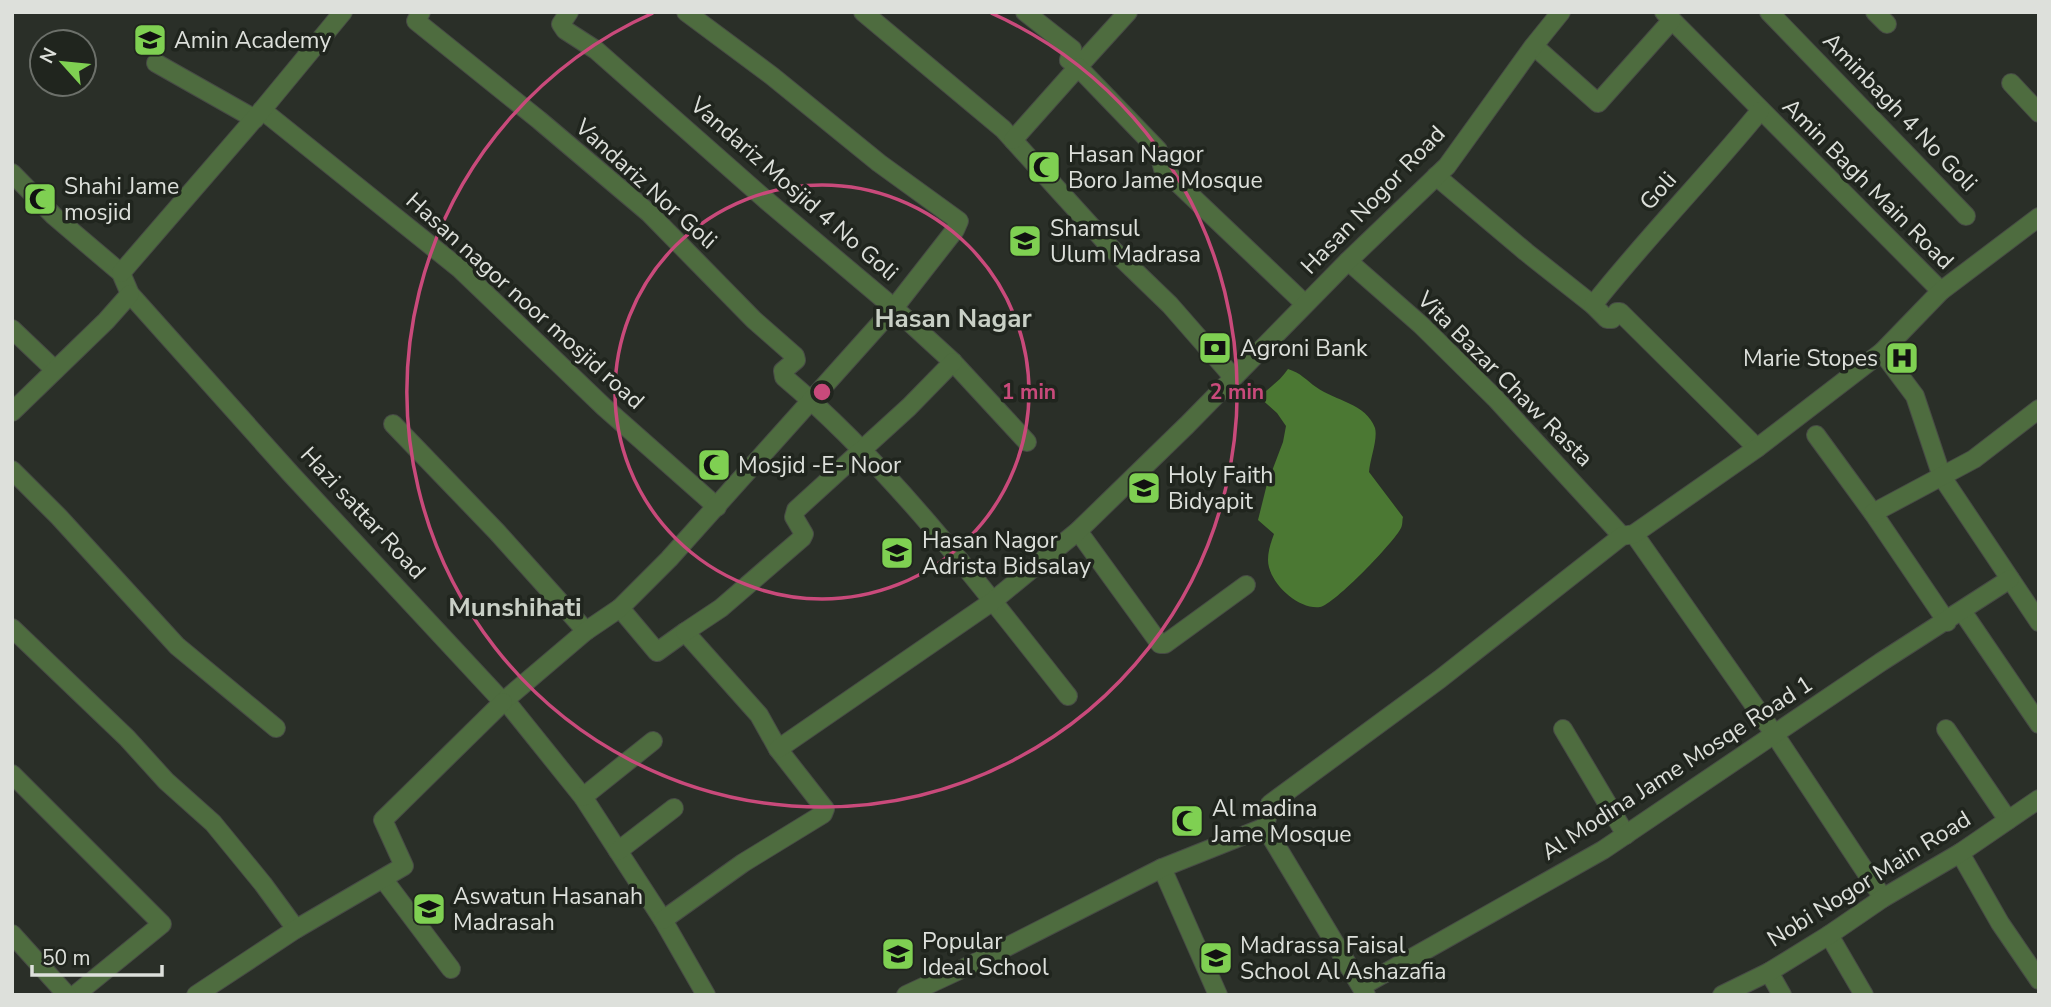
<svg xmlns="http://www.w3.org/2000/svg" width="2051" height="1007" viewBox="0 0 2051 1007" font-family="'Nunito Sans',sans-serif">
<style>
.water{fill:#4b7833}
.lines{fill:none;stroke-linecap:round;stroke-linejoin:round}
.minor-casing{stroke:#474b45;stroke-width:20}
.minor{stroke:#4e6c3f;stroke-width:18}
.ring{fill:none;stroke:#c94a7b;stroke-width:3.5}
.labels{text-anchor:middle;dominant-baseline:central;stroke-width:7;stroke-linejoin:round;paint-order:stroke}
.poi-label{font-size:23px;fill:#dde0db;stroke:#20251e;text-anchor:start}
.street-label{font-size:23px;fill:#dde0db;stroke:#20251e}
.quarter-label{font-size:26px;font-weight:bold;fill:#c9d0c6;stroke:#20251e}
.centre{fill:#c94a7b;stroke:#20251e;stroke-width:3.5}
.ring-label{font-size:21px;text-anchor:middle;font-weight:bold;fill:#c94a7b;stroke:#20251e;stroke-width:7;stroke-linejoin:round;paint-order:stroke}
</style>
<rect width="100%" height="100%" fill="#2a2f28"/>
<path class="water" d="M1288 369C1301 373 1306 380 1316 387 1335 401 1366 403 1375 428 1378 439 1370 459 1369 472L1403 517C1402 520 1403 524 1401 528 1395 541 1334 605 1320 607 1298 610 1268 582 1268 560 1268 551 1271 542 1274 534L1258 520 1267 484 1283 442 1286 426 1277 413 1259 397C1269 388 1281 380 1288 369Z"/>
<g class="lines">
<defs>
<g id="minor">
<path d="M421 12 416 21 539 120 649 213 754 320 795 356 796 360 783 371 784 377C891 467 981 586 1068 696"/>
<polyline points="569,12 561,24 565,30 596,50 766,200 894,308 953,362 1027,442"/>
<polyline points="863,12 1003,129 1111,248 1170,305 1233,377"/>
<polyline points="1025,12 1072,49 1069,60 1078,67 1128,12"/>
<polyline points="1664,12 1941,291"/>
<polyline points="1769,12 1966,216"/>
<polyline points="1875,12 1887,24"/>
<polyline points="1534,46 1598,103 1672,20"/>
<polyline points="156,63 255,119"/>
<polyline points="2011,83 2039,113"/>
<polyline points="262,110 460,269 604,407 717,507"/>
<polyline points="1013,140 1078,67 1158,150 1163,169 1305,304"/>
<polyline points="12,173 54,216 121,273 130,294 291,474 503,702 505,700 583,797 663,920 706,995"/>
<polyline points="1436,176 1526,252 1593,305 1607,319 1612,319 1617,312 1620,312 1757,448"/>
<polyline points="1348,261 1421,325 1496,399 1622,536"/>
<polyline points="121,273 262,110 343,12"/>
<path d="M1593 305C1646 238 1706 177 1760 111"/>
<polyline points="12,329 55,370"/>
<polyline points="1882,352 1915,396 1942,477 2039,622"/>
<polyline points="12,412 106,321 130,294"/>
<polyline points="393,424 497,532 586,631"/>
<polyline points="1816,435 1873,513 1947,622"/>
<polyline points="12,470 59,517 177,646 276,728"/>
<polyline points="1873,513 1974,459 2039,409"/>
<polyline points="1078,531 1160,644 1165,644 1246,585"/>
<polyline points="1634,534 1775,735 1883,898"/>
<polyline points="620,608 657,652 685,632 759,715 778,749 825,809 823,814 743,863 663,920"/>
<polyline points="1962,611 2039,724"/>
<polyline points="12,628 127,738 166,781 213,823 263,884 296,929"/>
<polyline points="685,632 721,608 802,538 804,534 794,517 796,510 909,407 953,362"/>
<polyline points="505,700 586,631 620,608 669,559 894,308 955,230 959,221 879,163 772,76 686,12"/>
<polyline points="1563,729 1626,835"/>
<polyline points="1946,729 2008,820"/>
<polyline points="778,749 993,601 1078,531 1187,425 1348,261 1447,166 1532,48 1561,12"/>
<polyline points="12,774 162,924 75,995"/>
<polyline points="583,797 653,741"/>
<polyline points="1265,827 1366,995"/>
<polyline points="618,851 674,808"/>
<polyline points="1960,853 2000,923 2039,980"/>
<polyline points="1162,868 1218,995"/>
<polyline points="384,880 451,969"/>
<polyline points="12,934 67,995"/>
<polyline points="1829,935 1864,995"/>
<polyline points="1769,972 1782,995"/>
<polyline points="1362,986 1603,850 1881,662 2010,579"/>
<polyline points="196,995 296,929 404,866 383,820 503,702"/>
<polyline points="906,995 981,960 1162,868 1265,827 1270,804 1440,679 1622,536 1634,534 1757,448 1882,352 1941,291 2039,217"/>
<polyline points="1722,995 1769,972 1829,935 1883,898 1960,853 2039,799"/>
</g>
</defs>
<use href="#minor" class="minor-casing"/>
<use href="#minor" class="minor"/>
</g>
<g class="ring">
<circle cx="822" cy="392" r="207"/>
<path d="M991 13A415 415 0 1 1 653 13"/>
</g>
<defs>
<symbol id="school-square" viewBox="-11 -11 22 22"><rect x="-9" y="-9" width="18" height="18" rx="4" fill="#7fd052" stroke="#20251e"/><path d="M0-5L7-2L0 1L-7-2ZM-4 1L0 2.5L4 1V4Q0 6-4 4Z" fill="#111"/></symbol>
<symbol id="mosque-square" viewBox="-11 -11 22 22"><rect x="-9" y="-9" width="18" height="18" rx="4" fill="#7fd052" stroke="#20251e"/><path d="M3.5-4.9A6 6 0 1 0 3.5 4.9A5 5 0 1 1 3.5-4.9Z" fill="#111"/></symbol>
<symbol id="bank-square" viewBox="-11 -11 22 22"><rect x="-9" y="-9" width="18" height="18" rx="4" fill="#7fd052" stroke="#20251e"/><path d="M-6-4H6V4H-6ZM0-2.3a2.3 2.3 0 1 0 0 4.6a2.3 2.3 0 1 0 0-4.6Z" fill="#111"/></symbol>
<symbol id="hospital-square" viewBox="-11 -11 22 22"><rect x="-9" y="-9" width="18" height="18" rx="4" fill="#7fd052" stroke="#20251e"/><path d="M-5-5h3v3.5h4V-5h3V5h-3V1.5h-4V5h-3Z" fill="#111"/></symbol>
</defs>
<g fill-rule="evenodd">
<use href="#school-square" x="131" y="21" width="38" height="38"/>
<use href="#mosque-square" x="1025" y="148" width="38" height="38"/>
<use href="#mosque-square" x="21" y="180" width="38" height="38"/>
<use href="#school-square" x="1006" y="222" width="38" height="38"/>
<use href="#bank-square" x="1196" y="329" width="38" height="38"/>
<use href="#hospital-square" x="1883" y="339" width="38" height="38"/>
<use href="#mosque-square" x="695" y="446" width="38" height="38"/>
<use href="#school-square" x="1125" y="469" width="38" height="38"/>
<use href="#school-square" x="878" y="534" width="38" height="38"/>
<use href="#mosque-square" x="1168" y="802" width="38" height="38"/>
<use href="#school-square" x="410" y="890" width="38" height="38"/>
<use href="#school-square" x="879" y="935" width="38" height="38"/>
<use href="#school-square" x="1197" y="939" width="38" height="38"/>
</g>
<g class="labels">
<g class="poi-label">
<text x="174" y="40">Amin Academy</text>
<text x="1068" y="154">Hasan Nagor<tspan x="1068" dy="26">Boro Jame Mosque</tspan></text>
<text x="64" y="186">Shahi Jame<tspan x="64" dy="26">mosjid</tspan></text>
<text x="1050" y="228">Shamsul<tspan x="1050" dy="26">Ulum Madrasa</tspan></text>
<text x="1240" y="348">Agroni Bank</text>
<text x="1878" y="358" text-anchor="end">Marie Stopes</text>
<text x="738" y="465">Mosjid -E- Noor</text>
<text x="1168" y="475">Holy Faith<tspan x="1168" dy="26">Bidyapit</tspan></text>
<text x="922" y="540">Hasan Nagor<tspan x="922" dy="26">Adrista Bidsalay</tspan></text>
<text x="1212" y="808">Al madina<tspan x="1212" dy="26">Jame Mosque</tspan></text>
<text x="453" y="896">Aswatun Hasanah<tspan x="453" dy="26">Madrasah</tspan></text>
<text x="922" y="941">Popular<tspan x="922" dy="26">Ideal School</tspan></text>
<text x="1240" y="945">Madrassa Faisal<tspan x="1240" dy="26">School Al Ashazafia</tspan></text>
</g>
<g class="street-label">
<text transform="translate(1900 112) rotate(46)">Aminbagh 4 No Goli</text>
<text transform="translate(646 184) rotate(42)">Vandariz Nor Goli</text>
<text transform="translate(1868 184) rotate(45)">Amin Bagh Main Road</text>
<text transform="translate(794 189) rotate(41)">Vandariz Mosjid 4 No Goli</text>
<text transform="translate(1658 191) rotate(-48)">Goli</text>
<text transform="translate(1373 200) rotate(-46)">Hasan Nogor Road</text>
<text transform="translate(525 301) rotate(42)">Hasan nagor noor mosjid road</text>
<text transform="translate(1505 379) rotate(45)">Vita Bazar Chaw Rasta</text>
<text transform="translate(363 513) rotate(47)">Hazi sattar Road</text>
<text transform="translate(1677 768) rotate(-33)">Al Modina Jame Mosqe Road 1</text>
<text transform="translate(1869 879) rotate(-32)">Nobi Nogor Main Road</text>
</g>
<g class="quarter-label">
<text x="953" y="318">Hasan Nagar</text>
<text x="515" y="607">Munshihati</text>
</g>
</g>
<circle cx="822" cy="392" r="10" class="centre"/>
<g class="ring-label">
<text x="1029" y="399">1 min</text>
<text x="1237" y="399">2 min</text>
</g>
<rect width="2051" height="1007" fill="none" stroke="#dde0db" stroke-width="28"/>
<g transform="translate(63 63) rotate(297)"><circle r="33" fill="#20251e" stroke="#6c706a" stroke-width="2"/>
<path d="M0-5L12 26L0 18L-12 26Z" fill="#7fd052"/>
<text y="-10" font-size="19" font-weight="bold" text-anchor="middle" fill="#dde0db">N</text>
</g>
<path d="M32 965v10h130v-10" fill="none" stroke="#dde0db" stroke-width="3.5"/>
<text x="42" y="965" font-size="21" fill="#dde0db" stroke="#20251e" stroke-width="5" paint-order="stroke">50 m</text>
</svg>
